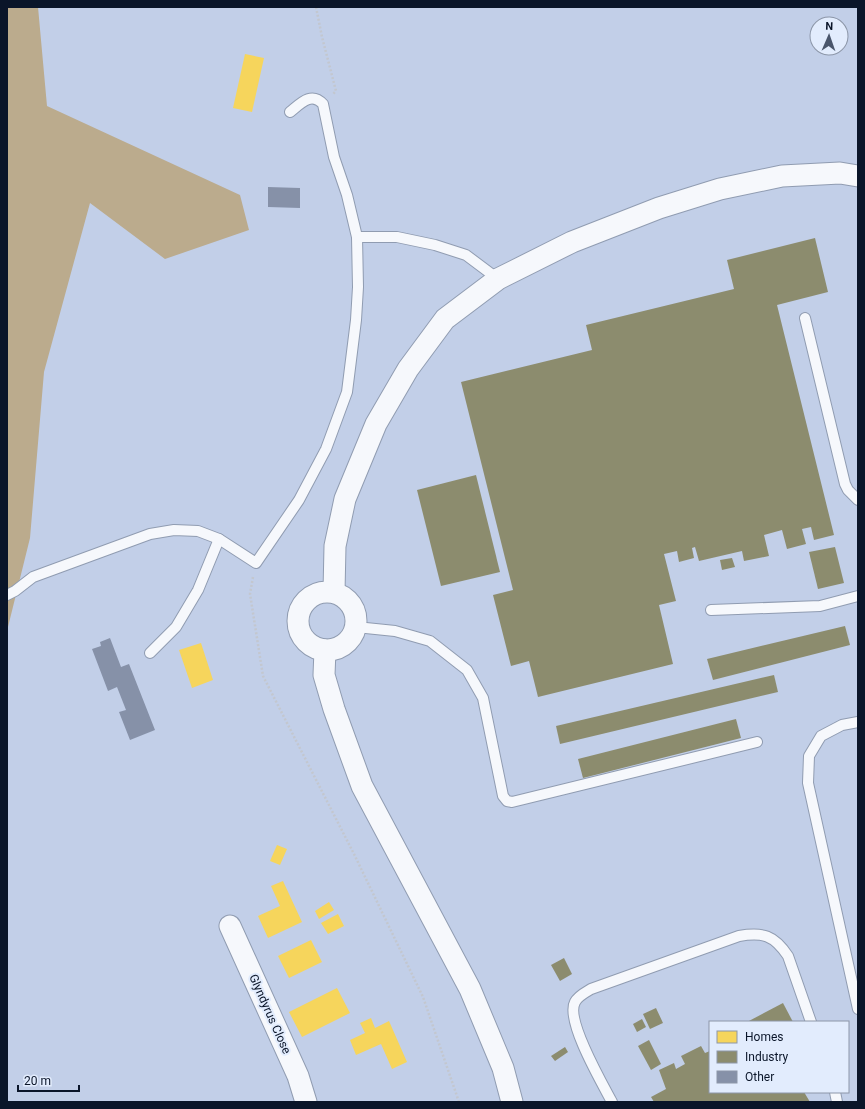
<svg xmlns="http://www.w3.org/2000/svg" width="865" height="1109" viewBox="0 0 865 1109" font-family="Roboto,sans-serif">
<style>
.forest{fill:#bbab8d}
.homes{fill:#f6d55c}
.industry{fill:#8c8c6e}
.building{fill:#8691a8}
.lines{fill:none;stroke-linecap:round;stroke-linejoin:round}
.service-casing{stroke:#909cb1;stroke-width:12}
.minor-casing{stroke:#909cb1;stroke-width:23}
.path{stroke:#c3c7cf;stroke-width:2.5;stroke-dasharray:2 2;stroke-linecap:butt}
.service{stroke:#f6f8fc;stroke-width:10}
.minor{stroke:#f6f8fc;stroke-width:21}
.labels{text-anchor:middle;dominant-baseline:central;stroke-width:4;stroke-linejoin:round;paint-order:stroke}
.street-label{font-size:12px;fill:#0a1529;stroke:#e2ecfd}
</style>
<rect width="100%" height="100%" fill="#c2cfe8"/>
<polygon class="forest" points="7,7 38,7 47,106 240,195 249,230 165,259 90,203 44,372 30,538 7,631"/>
<g class="homes">
<polygon points="245,54 264,58 252,112 233,108"/>
<polygon points="201,643 213,680 192,688 179,650"/>
<polygon points="277,845 287,849 280,865 270,861"/>
<polygon points="283,881 302,922 268,938 258,916 280,906 271,886"/>
<polygon points="329,902 334,910 319,919 315,911"/>
<polygon points="338,914 344,926 328,934 321,923"/>
<polygon points="311,940 322,962 289,978 278,956"/>
<polygon points="337,988 350,1013 302,1037 289,1012"/>
<polygon points="371,1018 375,1028 389,1021 407,1062 392,1069 381,1044 356,1055 350,1040 365,1033 360,1023"/>
</g>
<g class="industry">
<polygon points="815,238 828,292 777,305 834,535 814,540 811,527 802,529 806,544 787,549 782,530 764,535 769,556 744,561 742,551 699,561 695,547 692,548 694,558 679,562 677,551 664,554 676,601 659,605 673,664 538,697 529,661 511,666 493,595 513,590 461,382 592,350 586,325 734,289 727,260"/>
<polygon points="476,475 500,572 441,586 417,490"/>
<polygon points="835,547 844,583 818,589 809,552"/>
<polygon points="732,558 735,567 722,570 720,560"/>
<polygon points="845,626 850,645 713,680 707,659"/>
<polygon points="774,675 778,692 560,744 556,726"/>
<polygon points="736,719 741,738 583,778 578,759"/>
<polygon points="564,958 572,974 560,981 551,965"/>
<polygon points="783,1003 793,1022 747,1022"/>
<polygon points="656,1008 663,1023 650,1029 643,1014"/>
<polygon points="642,1019 646,1027 637,1032 633,1024"/>
<polygon points="649,1040 661,1064 651,1070 638,1046"/>
<polygon points="701,1046 705,1053 710,1051 710,1092 804,1092 810,1102 654,1102 651,1097 666,1089 659,1070 674,1063 676,1069 685,1064 681,1056"/>
<polygon points="565,1047 568,1052 555,1061 551,1056"/>
</g>
<g class="building">
<polygon points="268,187 300,188 300,208 268,207"/>
<polygon points="110,638 121,667 129,664 155,730 130,740 119,712 126,710 117,687 108,691 92,649 101,646 100,642"/>
</g>
<g class="lines">
<defs>
<g id="service">
<polyline points="357,237 397,237 435,245 466,255 498,279"/>
<polyline points="805,318 845,484 848,490 858,500"/>
<path d="M7 595 15 591 33 577 150 534 174 530 198 531 219 539 256 563 299 500 326 449 347 392 356 320 358 287 357 237 347 195 334 157 323 104C311 91 300 104 290 112"/>
<polyline points="711,610 820,606 858,596"/>
<polyline points="356,627 395,631 430,641 467,670 483,698 503,796 507,801 512,802 757,742"/>
<polyline points="150,653 176,627 198,590 219,539"/>
<polyline points="858,722 842,725 821,736 809,756 808,783 858,1009"/>
<polyline points="835,1092 837,1102"/>
<path d="M612 1102C602 1083 565 1020 575 1002 578 996 586 992 591 989L739 936C763 932 774 935 788 956L811 1022"/>
</g>
<g id="minor">
<circle cx="327" cy="621" r="29"/>
<polyline points="334,592 335,546 345,499 376,424 408,369 445,319 498,279 572,242 659,208 720,189 782,176 840,173 858,176"/>
<polyline points="325,650 324,675 334,709 362,786 470,989 503,1068 512,1102"/>
<polyline points="230,926 298,1076 306,1102"/>
</g>
</defs>
<use href="#service" class="service-casing"/>
<use href="#minor" class="minor-casing"/>
<g class="path">
<polyline points="316,7 322,37 336,91 333,94"/>
<polyline points="253,577 250,594 263,676 354,854 423,997 459,1102"/>
</g>
<use href="#service" class="service"/>
<use href="#minor" class="minor"/>
</g>
<g class="labels">
<g class="street-label">
<text transform="translate(270 1014) rotate(66)">Glyndyrus Close</text>
</g>
</g>
<rect width="865" height="1109" fill="none" stroke="#0a1529" stroke-width="16"/>
<rect x="709" y="1021" width="140" height="72" fill="#e2ecfd" stroke="#8c96a8"/>
<rect x="717" y="1031" width="20" height="12" fill="#f6d55c" stroke="#8c96a8"/>
<text x="745" y="1041" font-size="12" fill="#0a1529">Homes</text>
<rect x="717" y="1051" width="20" height="12" fill="#8c8c6e" stroke="#8c96a8"/>
<text x="745" y="1061" font-size="12" fill="#0a1529">Industry</text>
<rect x="717" y="1071" width="20" height="12" fill="#8691a8" stroke="#8c96a8"/>
<text x="745" y="1081" font-size="12" fill="#0a1529">Other</text>
<g transform="translate(829 36) rotate(2)"><circle r="19" fill="#e2ecfd" stroke="#8c96a8"/>
<path d="M0-3L7 15L0 10L-7 15Z" fill="#4a566c"/>
<text y="-6" font-size="11" font-weight="bold" text-anchor="middle" fill="#0a1529">N</text>
</g>
<path d="M18 1085v6h61v-6" fill="none" stroke="#0a1529" stroke-width="2"/>
<text x="24" y="1085" font-size="12" fill="#0a1529" stroke="#e2ecfd" stroke-width="3" paint-order="stroke">20 m</text>
</svg>
